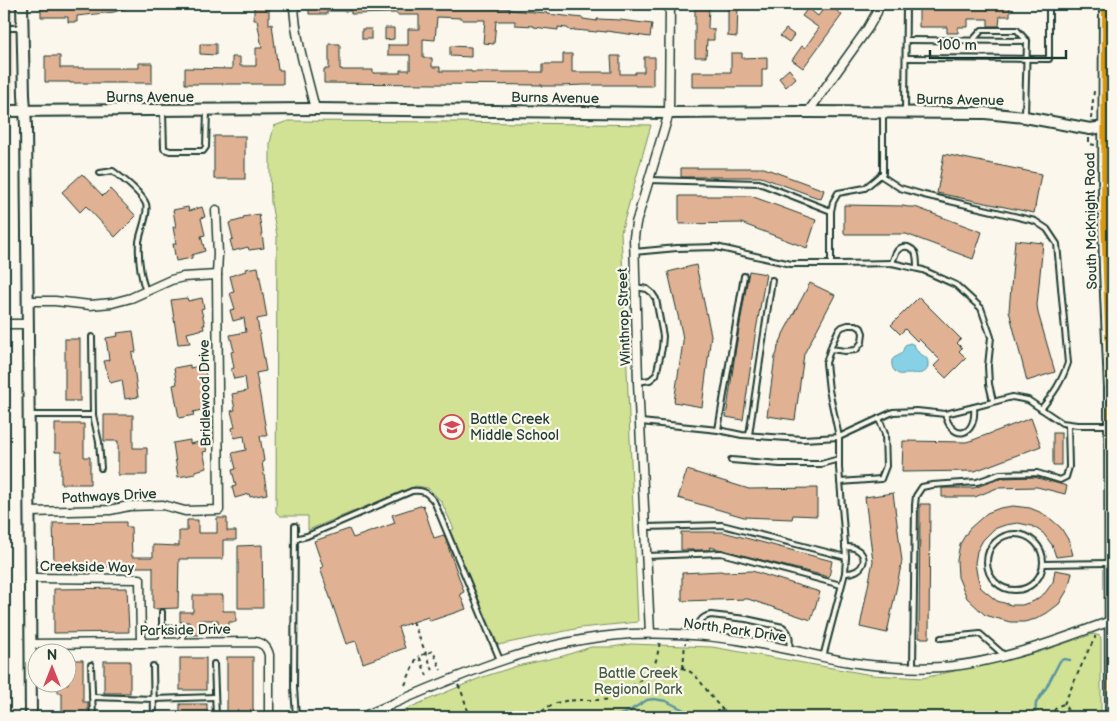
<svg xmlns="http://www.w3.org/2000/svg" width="1117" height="721" viewBox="0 0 1117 721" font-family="'Balsamiq Sans',sans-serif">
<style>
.built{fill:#f3e2d1}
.green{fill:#d1e295;stroke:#789064}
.water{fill:#86d1e6;stroke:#5d969f}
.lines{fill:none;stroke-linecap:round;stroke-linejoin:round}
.stream{stroke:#5d969f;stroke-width:2.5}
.building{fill:#e1b193;stroke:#1f3d34}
.lane-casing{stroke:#1f3d34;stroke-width:8}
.street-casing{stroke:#1f3d34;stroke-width:11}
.secondary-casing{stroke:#1f3d34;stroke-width:14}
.path{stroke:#1f3d34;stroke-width:2;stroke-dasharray:4 4;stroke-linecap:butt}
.lane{stroke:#fbf7ec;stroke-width:4}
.street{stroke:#fbf7ec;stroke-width:8}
.secondary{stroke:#fbf7ec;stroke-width:10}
.bus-1-casing{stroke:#fbf7ec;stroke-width:10}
.bus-1{stroke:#d79608;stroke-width:6}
.labels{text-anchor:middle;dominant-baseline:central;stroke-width:4.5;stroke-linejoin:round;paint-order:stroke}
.street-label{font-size:14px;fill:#1f3d34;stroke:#fbf7ec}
.poi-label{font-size:14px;fill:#1f3d34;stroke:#fbf7ec;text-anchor:start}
.park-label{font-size:14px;fill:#435e47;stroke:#fbf7ec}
</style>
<rect width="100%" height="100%" fill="#fbf7ec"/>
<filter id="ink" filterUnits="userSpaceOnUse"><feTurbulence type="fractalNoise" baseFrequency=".02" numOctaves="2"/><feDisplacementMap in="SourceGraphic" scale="10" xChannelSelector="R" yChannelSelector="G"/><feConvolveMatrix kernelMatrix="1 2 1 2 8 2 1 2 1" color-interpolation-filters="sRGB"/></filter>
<g filter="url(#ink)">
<rect class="built" x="4" y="4" width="9" height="95"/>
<g class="green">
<polygon points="288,121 452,122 651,125 621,232 638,622 580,628 498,645 450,531 454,529 441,501 428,488 416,486 308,530 308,516 280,516 276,512 277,235 271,203 270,172 270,143 274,126"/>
<polygon points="1093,634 1100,636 1101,639 1101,717 387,717 480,678 517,666 563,656 591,647 612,647 631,644 712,647 872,675 923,678 1036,653"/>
</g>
<path class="water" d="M910 343 914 345C916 348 916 350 918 352 922 356 928 356 928 363 929 375 918 374 910 373 902 373 900 378 893 369 889 356 895 359 902 353 902 352 905 346 905 345Z"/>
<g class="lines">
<g class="stream">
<polyline points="614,717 626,713 647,700 654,699 666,701 692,714 695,717"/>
<polyline points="1035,717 1036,703 1046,688 1060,661 1064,659 1070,660"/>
</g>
</g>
<g class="building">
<polygon points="41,4 136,4 136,5 114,12 77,16 77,22 68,22 68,17 41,17"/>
<polygon points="309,4 455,4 455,5 484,5 484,8 509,8 509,10 547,13 547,14 583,18 583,19 597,21 597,19 620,20 652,24 650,37 606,31 606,32 597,31 597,32 575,30 571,31 567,28 558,27 558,30 534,27 534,26 515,25 515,21 496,21 494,44 483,43 485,20 462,20 462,18 437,17 435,40 423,39 423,58 432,58 432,67 440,67 440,71 471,71 471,72 543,72 543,64 563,64 563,54 572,54 572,72 612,72 611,56 620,56 620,74 635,74 635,72 644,72 644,57 655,57 655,68 653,68 653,86 635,86 635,85 584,85 560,86 542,86 542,85 324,83 324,69 329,69 329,44 340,44 340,69 342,69 342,70 373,70 373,73 400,73 400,70 410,70 410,55 388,55 388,45 408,45 408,29 419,29 419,15 397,15 397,13 351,14 351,11 327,11 327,14 309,14"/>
<polygon points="728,4 738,4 737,37 728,36"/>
<polygon points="919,4 1010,4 1010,16 1000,16 999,26 988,26 988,19 968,19 968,27 958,27 958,33 947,33 947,27 919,27"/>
<polygon points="695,5 709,6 708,27 708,29 714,29 714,40 707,40 706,57 695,57"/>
<polygon points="830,5 842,15 803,68 792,60 802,46 805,48 819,28 802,16 808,8 818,16 825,7 827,9"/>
<polygon points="254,6 269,6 269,25 272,24 278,70 283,70 283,84 185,84 185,68 232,69 232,57 240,57 240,66 256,66 256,48 262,48 257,20 254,20"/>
<polygon points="385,28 394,28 394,39 385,40"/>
<rect x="362" y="29" width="9" height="10"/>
<polygon points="786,29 794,35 789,42 780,36"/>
<polygon points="200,44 216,44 216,55 200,54"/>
<polygon points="450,46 471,47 471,57 450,56"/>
<polygon points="731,53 742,53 742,58 767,57 767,69 762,69 762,87 692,87 692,72 731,72"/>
<polygon points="45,56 60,56 60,68 139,68 139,63 152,63 152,83 70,83 70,82 45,82"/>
<polygon points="789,69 796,78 786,87 779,78"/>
<rect x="214" y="136" width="31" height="43"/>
<polygon points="944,154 1041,174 1034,213 937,193"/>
<polygon points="681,168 764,168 824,190 821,199 761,177 681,177"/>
<polygon points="82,174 103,196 110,189 136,216 115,237 86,206 80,212 62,192"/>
<polygon points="679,196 751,196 816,220 807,248 741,223 679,224"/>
<polygon points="844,205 903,206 908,207 915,207 982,232 973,259 906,234 844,234"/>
<polygon points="188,207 189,211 202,207 205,217 201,218 205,235 201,236 205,251 192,255 192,258 176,261 173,244 176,244 173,227 176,227 173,210"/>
<polygon points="259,214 264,248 249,250 248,247 233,251 230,240 233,239 229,223 244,219 243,217"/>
<polygon points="1015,240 1043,243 1037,305 1038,313 1055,372 1027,381 1009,311"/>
<polygon points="696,265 711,335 702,407 674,402 683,342 682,333 668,272"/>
<polygon points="258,267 267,317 257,319 266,371 256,373 267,436 260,436 264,461 262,462 267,494 250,497 249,494 235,498 232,487 236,486 232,470 236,469 232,453 246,450 244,436 234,438 232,428 235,427 231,411 235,410 232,394 247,391 245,377 234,379 231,369 234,368 231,352 234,351 230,335 246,332 244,318 233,321 230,310 235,309 230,293 234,292 230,276 246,271 245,269"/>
<polygon points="749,271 766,274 755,336 743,420 726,417 736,347"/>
<polygon points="810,283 835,295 804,354 795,420 767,416 775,357 777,353 778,346 782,338 783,334"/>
<polygon points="919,297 961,339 957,343 962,348 959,351 966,358 946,378 934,366 940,360 919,339 917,341 905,329 900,334 891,325"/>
<polygon points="187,298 188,301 202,298 204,308 201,309 205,325 203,325 204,329 187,333 190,343 178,344 171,300"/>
<polygon points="133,331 136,352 132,353 138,397 125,399 122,380 110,383 104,361 109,360 106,338 118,336 117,333"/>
<rect x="65" y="339" width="15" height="62"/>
<polygon points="190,365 190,368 204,365 206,376 202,376 206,392 202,393 206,409 193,412 194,415 179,418 173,385 177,384 174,368"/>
<polygon points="104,415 133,415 133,448 147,448 147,475 118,475 118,441 104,441"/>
<polygon points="1031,418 1041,446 975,471 902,472 903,441 966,442 973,440"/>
<polygon points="55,424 84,424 84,457 90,457 90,484 61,484 61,452 55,452"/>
<rect x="1053" y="433" width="8" height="32"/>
<polygon points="190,440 190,444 204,441 207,451 203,452 207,468 195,471 195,474 178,477 173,443"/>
<polygon points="687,470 749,489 817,488 817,516 793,515 792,519 744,517 678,498"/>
<polygon points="1034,477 1067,486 1065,494 1037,487 997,488 975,497 942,497 942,488 974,488 1001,478"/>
<polygon points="893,493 902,561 887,633 860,627 873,561 865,497"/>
<polygon points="920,504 930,504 929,638 919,638"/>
<polygon points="423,505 434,538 444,535 464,592 460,594 466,609 430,621 428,617 398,627 405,648 363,663 356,641 346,644 320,568 323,567 314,541 349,529 353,538 395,523 392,515"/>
<polygon points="1013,506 1030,508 1042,513 1052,520 1061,528 1069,541 1073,555 1056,557 1052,545 1043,533 1032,526 1018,523 1005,525 994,529 983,540 977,551 975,563 977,575 981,588 997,601 1011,605 1022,605 1034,601 1045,593 1053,582 1055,570 1072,573 1068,589 1059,604 1047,613 1036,619 1024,622 1010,622 985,615 967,598 958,577 957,560 960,544 969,529 987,513 1000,508"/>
<polygon points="217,518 227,518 227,531 236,531 236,540 223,540 223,559 179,559 178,608 153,609 153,567 60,567 59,562 54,562 53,523 126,522 126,527 131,527 132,557 153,557 153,545 179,546 179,531 187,531 187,520 198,520 198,533 217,533"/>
<polygon points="681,532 723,532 832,561 829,577 710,547 709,550 681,550"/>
<polygon points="262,545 263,608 238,608 238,546"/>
<polygon points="721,571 724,572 752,571 820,592 811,620 748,599 682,601 682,573"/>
<polygon points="127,588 129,632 54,633 54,589"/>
<polygon points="193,595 223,595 223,611 236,611 236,622 229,622 229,634 218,634 218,620 199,620 199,635 189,635 189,622 180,622 180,612 193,612"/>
<rect x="227" y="657" width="26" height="60"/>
<rect x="180" y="658" width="26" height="32"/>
<polygon points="68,660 83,660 83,702 88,702 88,717 62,717 62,693 58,693 58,684 68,684"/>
<rect x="104" y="661" width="26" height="32"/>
<rect x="180" y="704" width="27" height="13"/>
</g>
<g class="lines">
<defs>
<g id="lane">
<polyline points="4,28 21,28"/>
<polyline points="906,40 1027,41 1025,115"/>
<polyline points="973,40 982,30 1017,30 1027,41"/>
<polyline points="906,58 1049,59 1049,4"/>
<polyline points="905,111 906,4"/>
<polyline points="163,112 164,149 170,151 203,151 206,147 207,110"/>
<path d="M100 173 113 171C123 179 141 192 146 204 149 214 140 232 139 242 138 259 141 277 146 292"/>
<path d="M880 175 900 188 924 195 1035 221 1047 229 1057 244 1068 363C1061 383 1054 393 1041 409"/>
<polyline points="649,180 759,183 831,211"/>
<polyline points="634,252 677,248 716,247 791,264 839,264 892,263 923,270 956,285 981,308 991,337 988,366 989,384 993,401"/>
<path d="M892 263C895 255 897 245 908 247 910 248 913 249 915 252 917 256 917 263 917 268"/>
<polyline points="831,264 831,211 833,202 838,193 865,188 883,173 883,113"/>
<polyline points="635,287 647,289 652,293 656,299 663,336 662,348 656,375 650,380 638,382"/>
<path d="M945 414C952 442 977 437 974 407"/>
<polyline points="29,415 93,415 92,337"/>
<polyline points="93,415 99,442 101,468"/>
<polyline points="641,422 718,430 742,435 803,439 839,437 893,412 917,411 945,414 974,407 1012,397 1028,400 1062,423 1077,425 1109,425"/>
<polyline points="718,430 744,276"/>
<polyline points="749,435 772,280"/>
<polyline points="731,460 780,464 821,464 839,459"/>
<polyline points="840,482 881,479 886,466 885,434 879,418"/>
<polyline points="295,526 294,687 296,717"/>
<polyline points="646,527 722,525 846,557"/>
<circle cx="1015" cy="562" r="28"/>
<path d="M295 539 307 536 412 491C424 490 426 492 434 501L500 660"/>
<polyline points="647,556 721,553 841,585"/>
<polyline points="1043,564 1108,563"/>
<path d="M845 573C864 574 871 555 854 548 851 547 848 547 845 547"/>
<polyline points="162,628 183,629 183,643"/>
<path d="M696 635C698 625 699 617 711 615L746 619 783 627C791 633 790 640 789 650"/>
<polyline points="941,638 980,634 1005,656"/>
<polyline points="162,643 162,612"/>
<polyline points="823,657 845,573 846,557 839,468 839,437 829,390 826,363 832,344 838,331 842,327 848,325 856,325 861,328 863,333 862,342 856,350 845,351 831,349"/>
<polyline points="214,664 216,717"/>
<polyline points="91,665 93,717"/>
<polyline points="153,666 154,717"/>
<polyline points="913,667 915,505 916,496 922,487 932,485 977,482 1000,474 1037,473 1060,480 1066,477 1069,467 1068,425"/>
<polyline points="92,697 154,699 215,697"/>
</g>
<g id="street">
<path d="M294 4C295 39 307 75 315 109"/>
<polyline points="808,112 868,28 877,12 879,4"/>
<polyline points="27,301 55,301 90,305 112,303 131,298 171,280 183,277 217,275"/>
<polyline points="4,324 27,324"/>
<polyline points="30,512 110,510 129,506 163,505 185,511 219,510 217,275 218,254 216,210"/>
<polyline points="31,578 140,579 141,643"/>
<polyline points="650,633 638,382 634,237 636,223 669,113 670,4"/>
<path d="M31 644 255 642C263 643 267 647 269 655V717"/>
<path d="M362 717C451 679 532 640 631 634 676 632 722 636 766 645 805 652 845 664 884 666 904 668 924 668 943 667 970 665 1000 658 1026 650 1055 642 1082 631 1111 621"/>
</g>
<g id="secondary">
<path d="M22 4 24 95 26 126C27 323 31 520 31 717"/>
<polyline points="1105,4 1104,217 1105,270 1110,388 1111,717"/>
<polyline points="4,111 315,109 669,113 808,112 985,113 1025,117 1090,129 1104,127 1113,131"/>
</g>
</defs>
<use href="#lane" class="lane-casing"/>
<use href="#street" class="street-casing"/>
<use href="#secondary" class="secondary-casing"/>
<g class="path">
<polyline points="1091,119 1094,91"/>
<polyline points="1089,138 1089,144 1095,145"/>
<polyline points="413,622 434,673"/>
<polyline points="683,668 685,643"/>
<polyline points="653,670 657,657 660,641"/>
<polyline points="427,676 419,656 433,651 441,670"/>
<polyline points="405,685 417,657 419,656"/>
<polyline points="458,685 461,690 470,717"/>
<polyline points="1064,704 1088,651 1095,638 1095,636"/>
<path d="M536 717C551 699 570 700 592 700 598 700 605 700 611 699 636 690 653 659 682 668 698 673 704 688 714 700 719 706 724 711 729 717"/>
<polyline points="1040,717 1049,716 1058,706 1064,704 1072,717"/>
</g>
<use href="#lane" class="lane"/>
<use href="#street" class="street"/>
<use href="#secondary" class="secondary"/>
<defs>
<polyline id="bus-1" points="1105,4 1104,217 1110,388 1111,717"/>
</defs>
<use href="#bus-1" class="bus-1-casing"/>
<use href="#bus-1" class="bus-1"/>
</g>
</g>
<defs>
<symbol id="school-ring" viewBox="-11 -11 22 22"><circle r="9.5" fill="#fbf7ec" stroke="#d1495b" stroke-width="1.5"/><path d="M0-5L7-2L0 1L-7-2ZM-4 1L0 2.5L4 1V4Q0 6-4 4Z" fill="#d1495b"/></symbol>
</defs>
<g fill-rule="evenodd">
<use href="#school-ring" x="438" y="413" width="28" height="28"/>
</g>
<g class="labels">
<g class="street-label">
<text x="150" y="97">Burns Avenue</text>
<text transform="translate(555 98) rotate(1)">Burns Avenue</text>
<text transform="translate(960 100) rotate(1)">Burns Avenue</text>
<text transform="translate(1091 221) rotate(-91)">South McKnight Road</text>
<text transform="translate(624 317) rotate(-92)">Winthrop Street</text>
<text transform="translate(205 393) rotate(-91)">Bridlewood Drive</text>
<text transform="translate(109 496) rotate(-3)">Pathways Drive</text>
<text transform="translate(87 567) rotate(1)">Creekside Way</text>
<text transform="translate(185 630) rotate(-1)">Parkside Drive</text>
<text transform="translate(735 630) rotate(8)">North Park Drive</text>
</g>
<g class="poi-label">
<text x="470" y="419">Battle Creek<tspan x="470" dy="16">Middle School</tspan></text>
</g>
<g class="park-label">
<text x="638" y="673">Battle Creek<tspan x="638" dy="16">Regional Park</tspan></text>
</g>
</g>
<rect width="1117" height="721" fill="none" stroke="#fbf7ec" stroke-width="20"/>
<rect x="10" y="10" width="1097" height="701" fill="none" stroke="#1f3d34" stroke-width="2" filter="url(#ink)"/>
<g transform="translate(52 668)"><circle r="24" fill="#fbf7ec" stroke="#a3ada2"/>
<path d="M0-4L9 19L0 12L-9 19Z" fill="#d1495b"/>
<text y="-8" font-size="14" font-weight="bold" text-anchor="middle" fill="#1f3d34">N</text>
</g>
<path d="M930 50v8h136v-8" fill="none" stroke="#1f3d34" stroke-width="2.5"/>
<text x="937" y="50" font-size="15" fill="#1f3d34" stroke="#fbf7ec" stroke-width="4" paint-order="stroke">100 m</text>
</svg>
